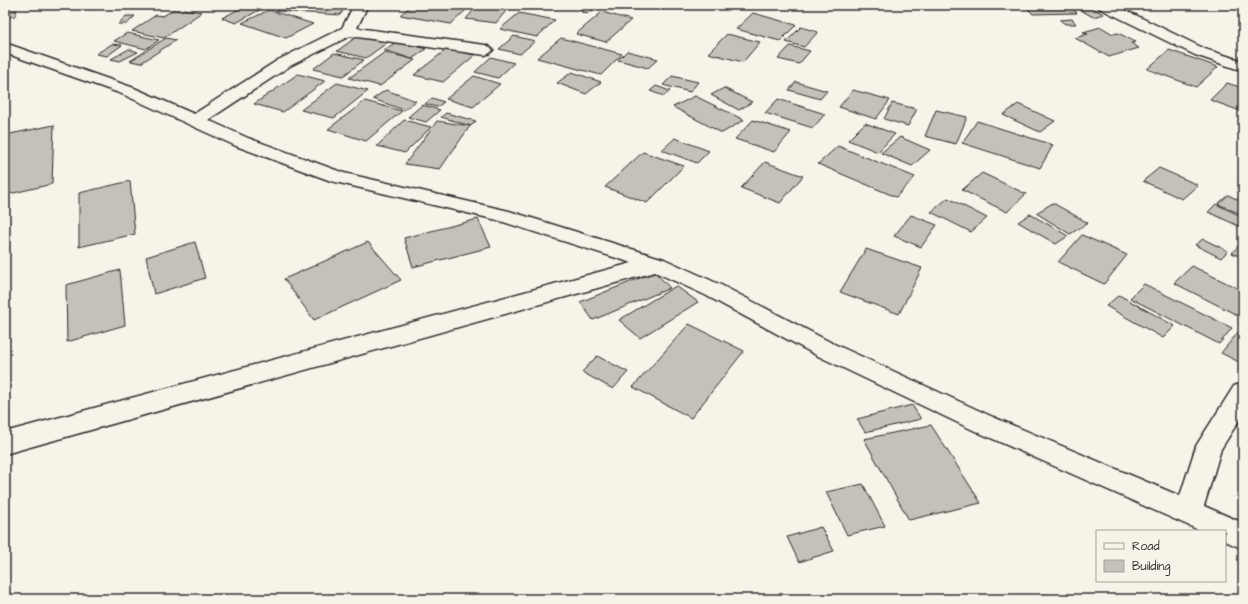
<svg xmlns="http://www.w3.org/2000/svg" width="1248" height="604" viewBox="0 0 1248 604" font-family="'Architects Daughter',sans-serif">
<style>
.building{fill:#c4c1b9;stroke:#2b2b2b}
.lines{fill:none;stroke-linecap:round;stroke-linejoin:round}
.street-casing{stroke:#2b2b2b;stroke-width:3}
.street{fill:#f7f3e8;fill-rule:evenodd}
</style>
<rect width="100%" height="100%" fill="#f7f3e8"/>
<filter id="ink" filterUnits="userSpaceOnUse"><feTurbulence type="fractalNoise" baseFrequency=".025" numOctaves="2"/><feDisplacementMap in="SourceGraphic" scale="8" xChannelSelector="R" yChannelSelector="G"/><feConvolveMatrix kernelMatrix="1 2 1 2 8 2 1 2 1" color-interpolation-filters="sRGB"/></filter>
<g filter="url(#ink)">
<g class="building">
<polygon points="121,5 147,5 143,9 118,8"/>
<polygon points="247,5 263,8 236,23 222,18"/>
<polygon points="282,5 347,5 340,15 276,11"/>
<polygon points="412,5 441,5 467,9 451,24 400,15"/>
<polygon points="478,5 506,5 510,6 496,23 466,19"/>
<polygon points="1024,5 1069,5 1077,13 1033,14"/>
<polygon points="1086,5 1104,14 1093,17 1075,7"/>
<polygon points="1145,5 1177,5 1149,8"/>
<polygon points="183,9 202,12 164,38 132,31 156,15 163,16 173,10 181,11"/>
<polygon points="17,10 15,16 5,18 5,12"/>
<polygon points="269,10 313,24 286,38 242,23"/>
<polygon points="602,12 631,20 606,42 576,34"/>
<polygon points="519,13 555,20 537,37 500,29"/>
<polygon points="753,13 796,25 780,41 736,29"/>
<polygon points="126,16 135,16 127,24 118,24"/>
<polygon points="1072,19 1076,24 1065,24 1060,20"/>
<polygon points="801,27 818,32 804,47 786,42"/>
<polygon points="1101,27 1113,34 1118,33 1136,42 1131,43 1139,48 1109,57 1075,38 1088,34 1083,32"/>
<polygon points="127,33 159,40 146,49 114,41"/>
<polygon points="727,34 760,42 743,62 708,53"/>
<polygon points="359,35 388,42 366,58 337,51"/>
<polygon points="514,36 535,41 520,54 499,49"/>
<polygon points="166,38 176,40 141,63 130,61"/>
<polygon points="561,38 622,54 601,75 537,58"/>
<polygon points="398,41 426,49 412,59 384,50"/>
<polygon points="112,44 122,45 107,56 96,54"/>
<polygon points="790,46 810,51 799,64 778,59"/>
<polygon points="129,49 138,52 120,61 111,59"/>
<polygon points="447,49 475,55 443,82 414,75"/>
<polygon points="1169,50 1218,67 1196,87 1147,69"/>
<polygon points="627,51 658,59 648,68 618,60"/>
<polygon points="385,52 415,60 380,86 349,78"/>
<polygon points="334,53 364,60 343,76 313,69"/>
<polygon points="491,57 514,63 498,78 475,72"/>
<polygon points="572,72 601,82 586,94 557,83"/>
<polygon points="298,74 325,81 283,112 254,104"/>
<polygon points="474,76 500,84 473,107 446,99"/>
<polygon points="672,76 698,82 690,92 663,85"/>
<polygon points="796,82 827,91 820,99 789,90"/>
<polygon points="337,83 368,91 334,118 301,110"/>
<polygon points="1227,83 1243,88 1243,112 1210,100"/>
<polygon points="656,86 670,91 664,96 650,91"/>
<polygon points="724,88 752,102 739,110 711,95"/>
<polygon points="386,90 416,101 404,110 373,99"/>
<polygon points="853,90 890,100 876,119 839,107"/>
<polygon points="695,96 744,120 722,133 673,107"/>
<polygon points="432,98 444,102 437,107 425,104"/>
<polygon points="778,99 825,114 813,128 765,113"/>
<polygon points="365,101 402,111 366,141 328,129"/>
<polygon points="892,103 917,109 908,126 884,119"/>
<polygon points="1018,104 1055,121 1040,132 1003,115"/>
<polygon points="422,105 440,110 426,122 408,117"/>
<polygon points="936,110 967,117 956,144 925,136"/>
<polygon points="446,113 476,121 471,126 441,117"/>
<polygon points="404,120 431,127 405,153 377,146"/>
<polygon points="753,120 791,132 774,152 735,139"/>
<polygon points="437,121 470,126 440,169 405,164"/>
<polygon points="977,121 1053,145 1040,168 962,143"/>
<polygon points="865,123 895,134 878,152 848,140"/>
<polygon points="54,125 52,184 5,195 5,135"/>
<polygon points="900,137 930,150 912,166 881,153"/>
<polygon points="675,138 709,151 697,163 662,150"/>
<polygon points="838,146 915,177 896,197 818,164"/>
<polygon points="643,152 684,166 647,203 605,187"/>
<polygon points="765,162 803,176 780,203 741,188"/>
<polygon points="1159,168 1198,185 1182,199 1143,181"/>
<polygon points="982,173 1026,194 1007,212 962,190"/>
<polygon points="130,181 135,234 79,247 79,193"/>
<polygon points="1228,195 1243,202 1243,215 1218,204"/>
<polygon points="948,198 987,218 971,232 931,212"/>
<polygon points="1053,203 1088,223 1070,234 1036,213"/>
<polygon points="1216,204 1243,217 1243,228 1208,212"/>
<polygon points="1030,214 1068,236 1056,244 1018,222"/>
<polygon points="911,215 937,225 921,247 894,236"/>
<polygon points="478,219 491,247 413,267 404,238"/>
<polygon points="1082,235 1127,255 1104,284 1058,262"/>
<polygon points="1203,239 1228,251 1221,258 1195,245"/>
<polygon points="1243,241 1243,258 1232,253"/>
<polygon points="195,242 205,278 154,294 146,257"/>
<polygon points="368,242 401,280 314,320 284,279"/>
<polygon points="866,249 922,268 899,314 840,292"/>
<polygon points="1192,266 1243,291 1243,318 1174,283"/>
<polygon points="120,270 125,325 67,342 66,285"/>
<polygon points="655,272 670,288 593,320 580,302"/>
<polygon points="1144,284 1232,328 1219,344 1130,298"/>
<polygon points="676,286 698,302 640,338 619,320"/>
<polygon points="1119,295 1175,326 1163,338 1106,306"/>
<polygon points="689,324 744,351 691,418 633,387"/>
<polygon points="1240,330 1243,331 1243,364 1221,353"/>
<polygon points="597,356 628,372 613,389 582,372"/>
<polygon points="912,405 921,419 865,432 857,419"/>
<polygon points="931,425 981,503 909,520 864,439"/>
<polygon points="863,484 885,526 847,535 826,492"/>
<polygon points="821,527 834,551 799,562 787,537"/>
</g>
<g class="lines">
<defs>
<g id="street">
<polygon points="354,5 368,5 357,28 485,45 490,47 493,50 490,53 485,55 350,36 290,66 208,120 248,138 344,173 509,211 664,259 721,285 832,343 993,417 1180,496 1196,446 1234,386 1243,383 1243,414 1221,449 1204,506 1243,523 1243,549 1225,541 1225,531 1201,531 975,431 816,355 705,295 655,272 5,454 5,432 632,263 497,220 331,181 236,146 122,94 5,53 5,43 134,88 194,114 278,60 342,28"/>
<path d="M582 5H597C593 11 589 13 582 11L580 8Z"/>
<polygon points="1097,5 1115,5 1205,49 1243,61 1243,71 1195,55 1099,8"/>
</g>
</defs>
<use href="#street" class="street-casing"/>
<use href="#street" class="street"/>
</g>
</g>
<rect width="1248" height="604" fill="none" stroke="#f7f3e8" stroke-width="20"/>
<rect x="10" y="10" width="1228" height="584" fill="none" stroke="#2b2b2b" stroke-width="1.5" filter="url(#ink)"/>
<rect x="1096" y="530" width="130" height="52" fill="#f7f3e8" stroke="#a5a39c"/>
<rect x="1104" y="543" width="20" height="6" fill="#f7f3e8" stroke="#a5a39c"/>
<text x="1132" y="550" font-size="12" fill="#2b2b2b">Road</text>
<rect x="1104" y="560" width="20" height="12" fill="#c4c1b9" stroke="#a5a39c"/>
<text x="1132" y="570" font-size="12" fill="#2b2b2b">Building</text>
</svg>
